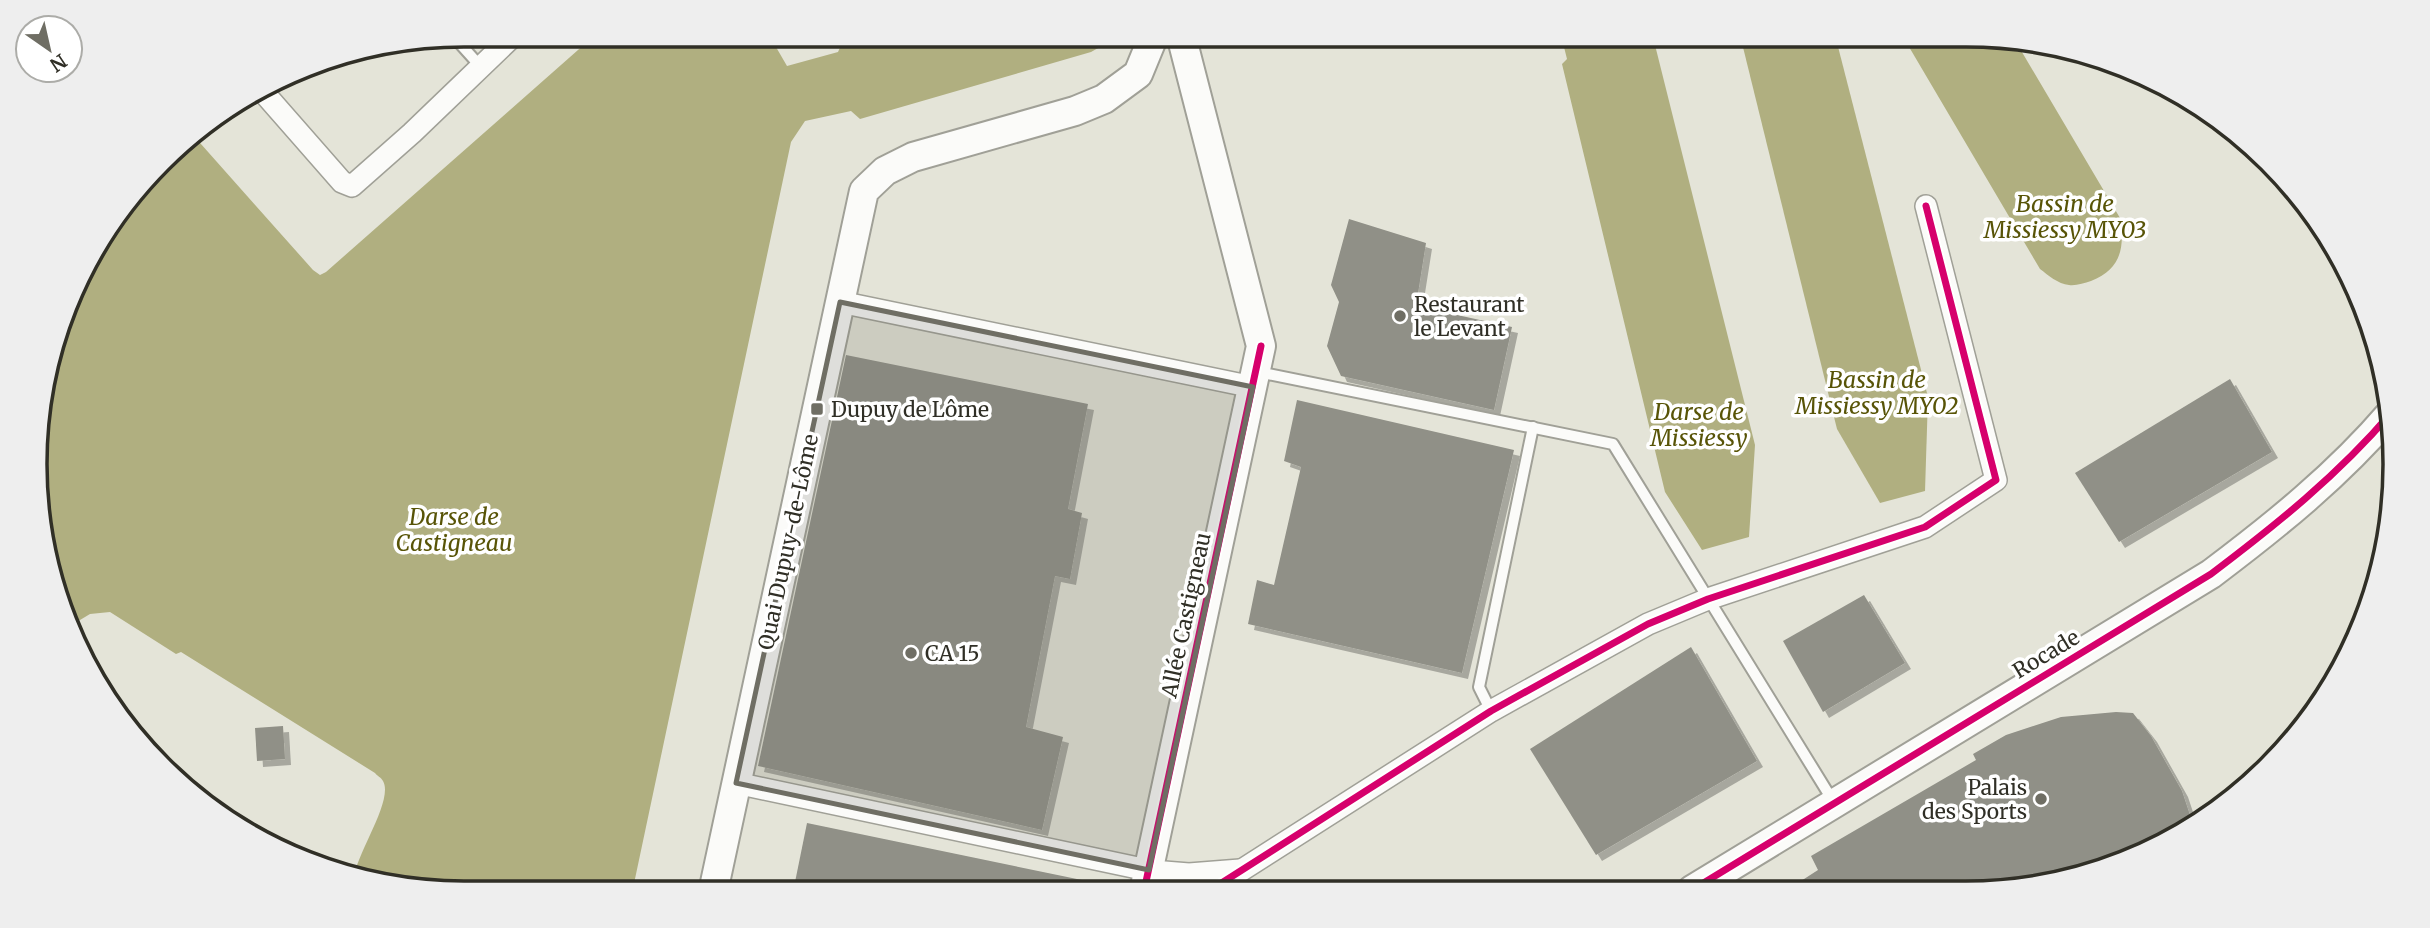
<svg xmlns="http://www.w3.org/2000/svg" width="2430" height="928" viewBox="0 0 2430 928" font-family="Merriweather,serif">
<style>
.water{fill:#b0af80}
.building{fill:#909087;filter:url(#shadow)}
.lines{fill:none;stroke-linecap:round;stroke-linejoin:round}
.service-casing{stroke:#a0a097;stroke-width:14}
.minor-casing{stroke:#a0a097;stroke-width:24}
.tertiary-casing{stroke:#a0a097;stroke-width:32}
.service{stroke:#fbfbf9;stroke-width:10}
.minor{stroke:#fbfbf9;stroke-width:21}
.tertiary{stroke:#fbfbf9;stroke-width:28}
.cycleway-casing{stroke:#fff;stroke-width:11}
.cycleway{stroke:#d6006c;stroke-width:7}
.marked{fill:#6f6e64;fill-opacity:0.2;stroke:#6f6e64;stroke-width:5;stroke-linejoin:round}
.poi-dot{fill:#6f6e64;stroke:#fff;stroke-width:2.5}
.labels{text-anchor:middle;dominant-baseline:central;stroke-width:7;stroke-linejoin:round;paint-order:stroke}
.poi-label{font-size:21px;fill:#302f26;stroke:#fff;text-anchor:start}
.street-label{font-size:21px;fill:#302f26;stroke:#fff}
.water-label{font-size:23px;font-style:italic;fill:#585407;stroke:#fff}
.rim{fill:none;stroke:#302f26;stroke-width:3.5}
</style>
<defs>
<filter id="shadow"><feDropShadow dx="6" dy="6" stdDeviation="0" flood-color="#0004"/></filter>
</defs>
<rect width="100%" height="100%" fill="#e4e4d8"/>
<g class="water">
<path d="M595 35H769L787 66 838 52 842 43 869 35H1109L1100 47 1091 52 860 119 851 111 805 121 791 142 632 893H464L354 878C356 854 394 800 383 781 381 777 377 776 375 773L181 652 176 654 110 612 90 614 75 623 43 548 39 408 92 250 181 141 193 135 313 270 320 275 326 272Z"/>
<polygon points="1561,35 1647,35 1649,41 1655,45 1755,445 1749,537 1702,550 1665,492 1562,64 1567,59"/>
<polygon points="1740,35 1835,35 1928,397 1925,491 1880,503 1837,429"/>
<path d="M1902 35H1966L2016 42 2120 218C2125 248 2121 269 2091 281 2084 283 2076 286 2069 285 2058 284 2048 275 2040 269Z"/>
</g>
<g class="building">
<polygon points="1349,219 1426,243 1416,306 1512,327 1494,410 1341,376 1327,346 1339,302 1331,285"/>
<polygon points="846,355 1088,404 1068,509 1082,513 1070,579 1055,576 1026,727 1063,737 1042,830 758,766"/>
<polygon points="2230,379 2272,452 2119,542 2075,473"/>
<polygon points="1297,400 1514,450 1462,673 1248,624 1257,580 1274,585 1301,467 1284,461"/>
<polygon points="1864,595 1905,663 1823,712 1783,641"/>
<polygon points="1691,647 1757,761 1596,855 1530,749"/>
<polygon points="2116,712 2133,713 2151,736 2182,791 2193,824 2155,849 2022,889 1787,890 1818,870 1811,856 1976,760 1973,754 2006,735 2061,717"/>
<polygon points="283,726 285,759 257,761 255,728"/>
<polygon points="807,823 1106,885 1105,891 793,892"/>
</g>
<g class="lines">
<defs>
<g id="service">
<polyline points="454,37 481,67"/>
<polyline points="1258,372 1613,444 1833,801"/>
<polyline points="1491,711 1479,687 1533,427"/>
</g>
<g id="minor">
<polyline points="264,93 342,182 352,186 412,133 514,35"/>
<polyline points="840,302 1253,387"/>
<polyline points="736,783 1152,871 1189,874 1240,870"/>
<polyline points="1209,891 1491,711 1648,624 1708,599 1925,527 1996,480 1926,206"/>
</g>
<g id="tertiary">
<path d="M1692 890 2211 574C2276 525 2338 475 2391 413"/>
<polyline points="1144,891 1261,346 1181,35"/>
<polyline points="713,892 864,191 885,171 913,157 1075,111 1104,99 1138,74 1154,35"/>
</g>
</defs>
<use href="#service" class="service-casing"/>
<use href="#minor" class="minor-casing"/>
<use href="#tertiary" class="tertiary-casing"/>
<use href="#service" class="service"/>
<use href="#minor" class="minor"/>
<use href="#tertiary" class="tertiary"/>
<defs>
<g id="cycleway">
<path d="M1692 890 2211 574C2276 525 2338 475 2391 413"/>
<polyline points="1144,891 1261,346"/>
<polyline points="1209,891 1491,711 1648,624 1708,599 1925,527 1996,480 1926,206"/>
</g>
</defs>
<use href="#cycleway" class="cycleway-casing"/>
<use href="#cycleway" class="cycleway"/>
</g>
<path class="marked" d="M840 302 1253 387 1149 870 736 783Z"/>
<g class="poi-dot">
<circle cx="1400" cy="316" r="7"/>
<rect x="810" y="402" width="14" height="14" rx="3.5"/>
<circle cx="911" cy="653" r="7"/>
<circle cx="2041" cy="799" r="7"/>
</g>
<g class="labels">
<g class="poi-label">
<text x="1414" y="304">Restaurant<tspan x="1414" dy="24">le Levant</tspan></text>
<text x="831" y="409">Dupuy de Lôme</text>
<text x="925" y="653">CA 15</text>
<text x="2027" y="787" text-anchor="end">Palais<tspan x="2027" dy="24">des Sports</tspan></text>
</g>
<g class="street-label">
<text transform="translate(788 542) rotate(-78)">Quai Dupuy-de-Lôme</text>
<text transform="translate(1186 615) rotate(-78)">Allée Castigneau</text>
<text transform="translate(2046 654) rotate(-31)">Rocade</text>
</g>
<g class="water-label">
<text x="2065" y="203">Bassin de<tspan x="2065" dy="26">Missiessy MY03</tspan></text>
<text x="1877" y="379">Bassin de<tspan x="1877" dy="26">Missiessy MY02</tspan></text>
<text x="1699" y="411">Darse de<tspan x="1699" dy="26">Missiessy</tspan></text>
<text x="454" y="516">Darse de<tspan x="454" dy="26">Castigneau</tspan></text>
</g>
</g>
<path d="M0 0H2430V928H0ZM464 47H1966A417 417 0 0 1 2383 464V464A417 417 0 0 1 1966 881H464A417 417 0 0 1 47 464V464A417 417 0 0 1 464 47Z" fill="#eee" fill-rule="evenodd"/>
<path class="rim" d="M464 47H1966A417 417 0 0 1 2383 464V464A417 417 0 0 1 1966 881H464A417 417 0 0 1 47 464V464A417 417 0 0 1 464 47Z"/>
<g transform="translate(49 49) rotate(146)"><circle r="33" fill="#ffffff" stroke="#acaca8" stroke-width="2"/>
<path d="M0-5L12 26L0 18L-12 26Z" fill="#6f6e64"/>
<text y="-10" font-size="19" font-weight="bold" text-anchor="middle" fill="#302f26">N</text>
</g>
</svg>
